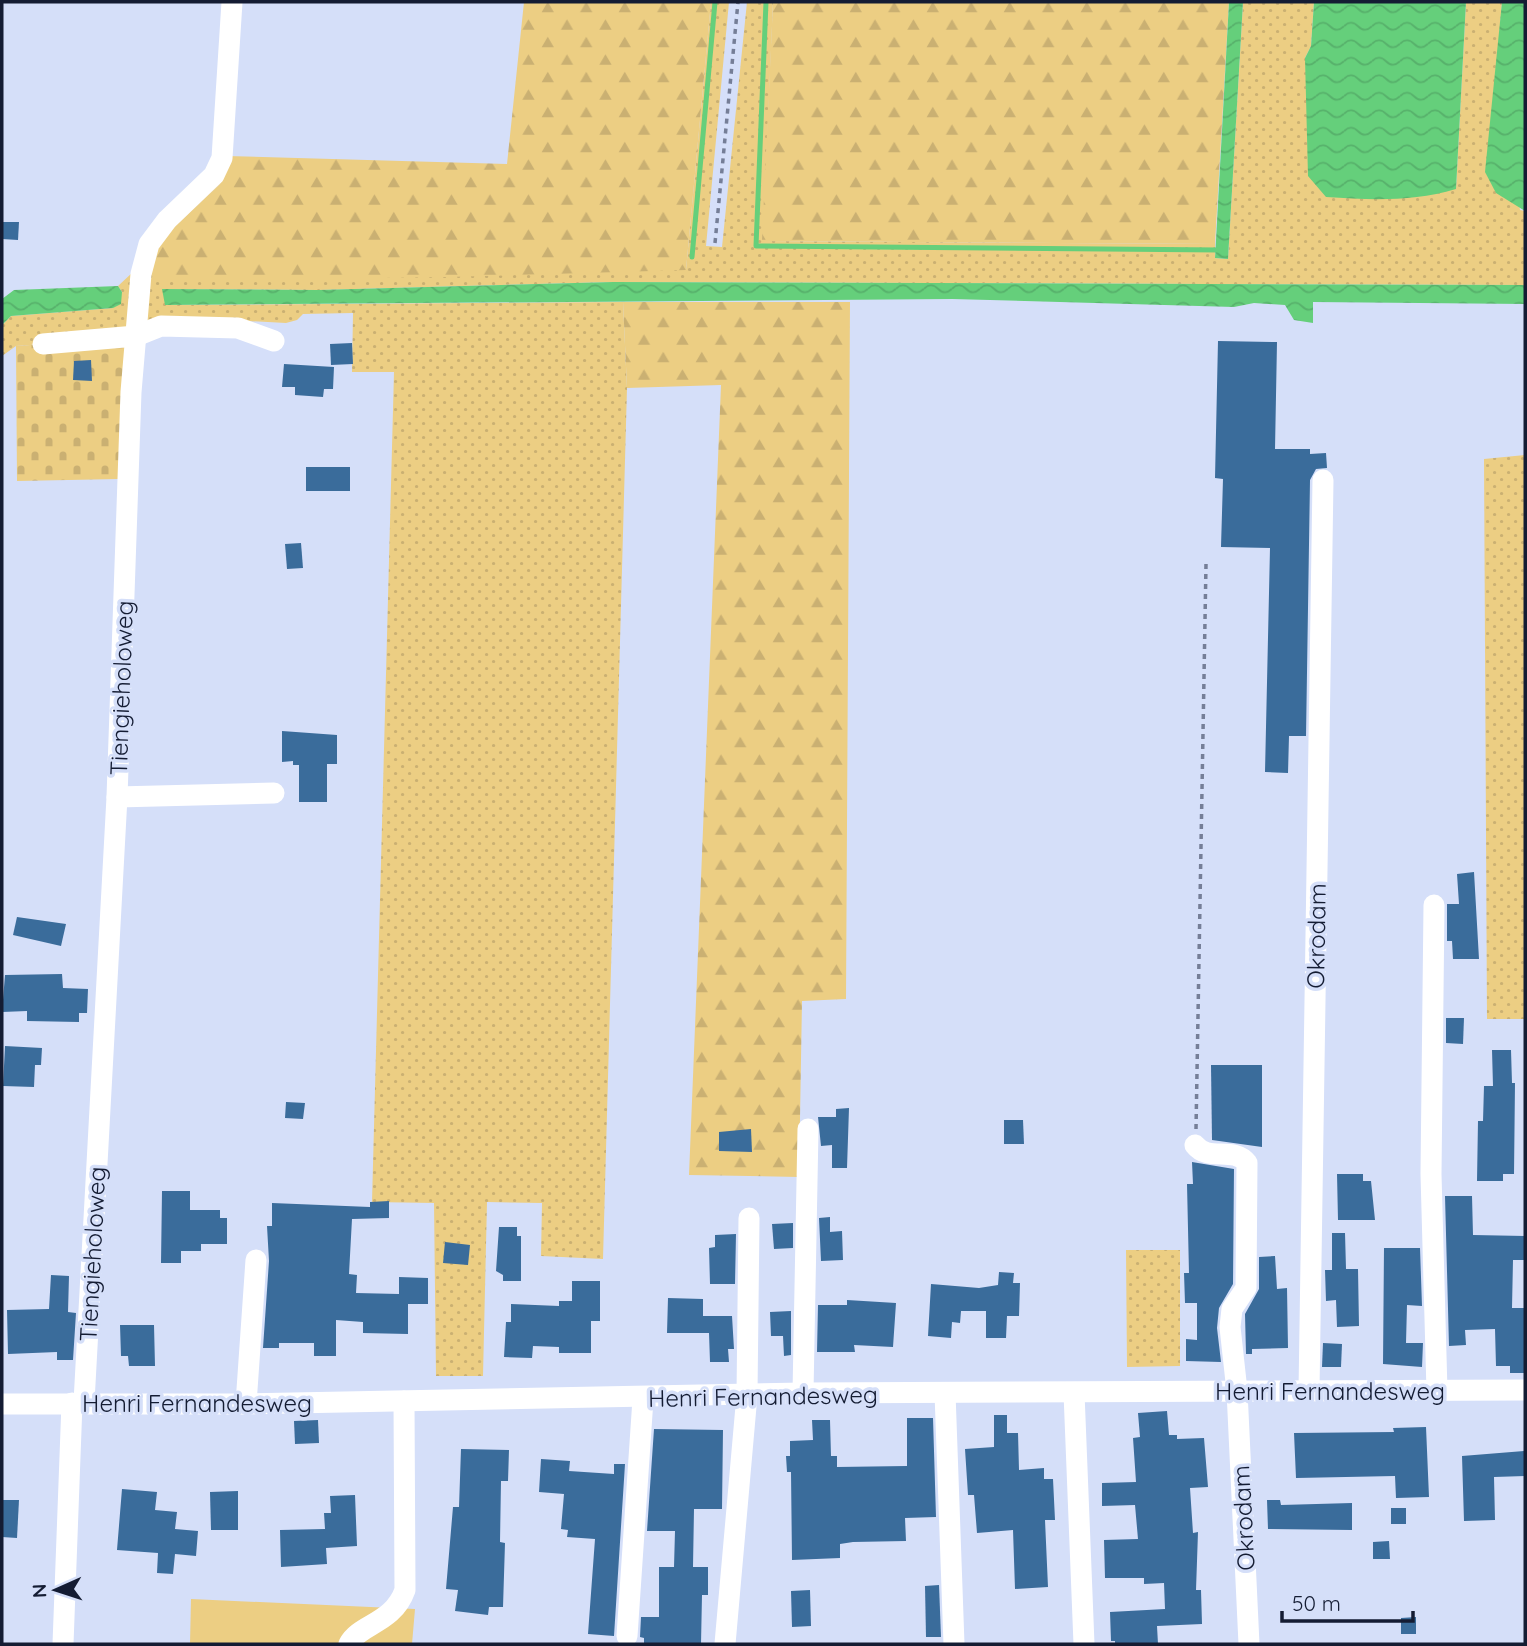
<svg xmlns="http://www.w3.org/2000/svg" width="1527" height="1646" viewBox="0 0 1527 1646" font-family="Quicksand,sans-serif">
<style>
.grass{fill:url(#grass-dots)}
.forest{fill:url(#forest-firs)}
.cemetery{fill:url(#cemetery-stones)}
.park{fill:#ecce83}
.water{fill:url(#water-waves)}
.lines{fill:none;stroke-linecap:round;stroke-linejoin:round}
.stream{stroke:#65cf7b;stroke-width:5}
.building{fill:#3a6c9b}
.path{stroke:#757e97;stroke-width:3.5;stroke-dasharray:5 5;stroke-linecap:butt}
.minor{stroke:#fff;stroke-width:21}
.labels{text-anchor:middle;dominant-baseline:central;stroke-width:7;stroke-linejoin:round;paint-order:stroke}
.street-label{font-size:24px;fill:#141c33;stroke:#d5dff9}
</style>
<defs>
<pattern id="grass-dots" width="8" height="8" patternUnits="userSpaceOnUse" patternTransform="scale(1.75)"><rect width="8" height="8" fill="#ecce83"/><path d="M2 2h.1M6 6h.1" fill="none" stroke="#cab072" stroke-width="1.8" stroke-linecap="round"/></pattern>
<pattern id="forest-firs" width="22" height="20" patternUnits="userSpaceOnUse" patternTransform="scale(1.75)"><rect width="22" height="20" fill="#ecce83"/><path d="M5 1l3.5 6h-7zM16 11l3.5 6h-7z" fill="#cab072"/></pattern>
<pattern id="cemetery-stones" width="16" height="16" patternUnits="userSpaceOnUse" patternTransform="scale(1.75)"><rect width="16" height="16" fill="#ecce83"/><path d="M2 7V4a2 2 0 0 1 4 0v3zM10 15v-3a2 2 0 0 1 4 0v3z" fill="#cab072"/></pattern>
<pattern id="water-waves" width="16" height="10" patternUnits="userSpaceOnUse" patternTransform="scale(1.75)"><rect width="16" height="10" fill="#65cf7b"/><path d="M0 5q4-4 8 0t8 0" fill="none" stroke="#57b16b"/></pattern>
</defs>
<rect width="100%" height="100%" fill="#d5dff9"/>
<g class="grass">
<polygon points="711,2 729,2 706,246 722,247 747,2 773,2 763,241 1215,244 1215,258 1228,259 1243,2 1314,2 1311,46 1305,58 1456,189 1466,2 1502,2 1498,52 1520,210 1525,211 1525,285 613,282 318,290 163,289 166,305 623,302 627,388 603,1259 541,1256 542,1203 487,1202 483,1376 436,1376 434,1203 372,1202 394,372 352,372 353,313 303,314 297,320 286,323 172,317 141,323 150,254 224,166 220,184 172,229 686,270"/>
<polygon points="133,272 129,338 16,346 2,356 2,325 11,316 113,308 122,292 118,286"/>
<polygon points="1525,455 1525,1019 1487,1019 1484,459"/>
<polygon points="1126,1250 1180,1250 1180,1366 1127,1367"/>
</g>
<g class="forest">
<polygon points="524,2 711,2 686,270 448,277 164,281 153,275 155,256 172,229 220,184 226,156 507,164"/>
<polygon points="773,2 1229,2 1215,244 762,241"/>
<polygon points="623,302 850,302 846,999 802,1001 799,1177 689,1175 721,385 627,388"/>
</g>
<polygon class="cemetery" points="129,338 119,479 17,481 16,346"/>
<polygon class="park" points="191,1599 415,1609 412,1644 190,1644"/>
<g class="water">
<polygon points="1229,2 1243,2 1228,259 1215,258"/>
<path d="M1314 2H1466L1456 189C1412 202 1371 200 1326 197L1308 176 1305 58 1311 46Z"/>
<polygon points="1502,2 1525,2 1525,211 1496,193 1485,172"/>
<polygon points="613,282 1525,285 1525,304 1313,302 1313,323 1294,320 1285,305 1254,303 1234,307 952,299 165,305 162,289 318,290"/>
<polygon points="118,286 122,292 121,304 113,308 11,316 2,325 2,299 14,290"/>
</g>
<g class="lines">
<g class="stream">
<polyline points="766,2 756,246 1220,250 1220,247"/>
<polyline points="692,257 715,2"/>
</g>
</g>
<g class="building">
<polygon points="2,222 19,222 18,240 2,239"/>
<polygon points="1218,341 1277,342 1275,449 1310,449 1310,454 1326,453 1327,468 1316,469 1310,480 1306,736 1289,736 1288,773 1265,772 1270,548 1221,547 1223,479 1215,478"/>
<polygon points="352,343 353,364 331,365 330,344"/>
<polygon points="91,360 92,381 73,380 74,361"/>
<polygon points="284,364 334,367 333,389 324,389 323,397 295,395 295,387 282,387"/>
<rect x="306" y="467" width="44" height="24"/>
<polygon points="301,543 303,568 287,569 285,544"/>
<polygon points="282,731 337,735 337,764 327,764 327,802 299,802 299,765 293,765 293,761 282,762"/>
<polygon points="1474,872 1479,959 1453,959 1452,941 1447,941 1447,904 1459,904 1457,874"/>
<polygon points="17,917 66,924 61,946 13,935"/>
<polygon points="62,974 63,988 88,989 87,1013 79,1013 79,1022 27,1021 27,1011 2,1012 5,975"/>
<polygon points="1446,1018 1464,1018 1463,1044 1446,1043"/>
<polygon points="5,1046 42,1048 41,1065 35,1065 34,1087 3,1086"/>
<polygon points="1492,1050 1511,1050 1512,1083 1515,1083 1514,1174 1503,1174 1503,1181 1477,1181 1478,1121 1483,1121 1484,1086 1493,1086"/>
<polygon points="1211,1065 1262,1065 1262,1147 1212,1140"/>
<polygon points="286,1102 305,1103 303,1119 285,1118"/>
<polygon points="849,1108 847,1168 832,1168 832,1145 821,1146 818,1117 836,1117 836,1109"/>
<polygon points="1004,1120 1023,1120 1024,1144 1004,1144"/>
<polygon points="751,1129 752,1152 719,1151 719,1132"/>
<polygon points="1192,1162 1234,1169 1233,1284 1219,1308 1217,1328 1221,1362 1186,1361 1186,1339 1197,1340 1197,1303 1185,1303 1184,1273 1189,1273 1187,1184 1193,1184"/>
<polygon points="1337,1174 1363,1174 1363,1181 1371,1181 1375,1220 1338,1220"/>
<polygon points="162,1191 190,1191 190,1210 220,1210 220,1218 227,1218 227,1244 201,1244 201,1251 181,1251 181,1263 161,1263"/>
<polygon points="1445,1196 1472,1196 1473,1235 1525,1236 1525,1260 1513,1260 1512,1308 1525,1308 1524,1373 1510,1373 1510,1366 1496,1366 1495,1329 1465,1330 1466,1345 1449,1346"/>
<polygon points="389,1201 389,1218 352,1219 349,1274 357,1275 356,1293 399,1294 399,1277 428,1278 428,1304 408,1304 408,1334 363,1333 363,1322 336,1320 336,1356 314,1356 314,1343 279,1343 279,1348 263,1348 269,1261 267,1226 272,1226 272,1203 370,1207 370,1202"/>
<polygon points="830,1217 830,1232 842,1231 843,1260 821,1261 819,1218"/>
<polygon points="793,1223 793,1248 774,1249 772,1224"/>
<polygon points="499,1227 517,1227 517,1236 521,1236 521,1281 503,1281 503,1275 496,1271"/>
<polygon points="1332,1233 1345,1233 1346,1269 1358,1269 1359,1326 1337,1327 1336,1300 1326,1301 1325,1270 1332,1270"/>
<polygon points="736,1234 735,1284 710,1284 709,1248 715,1247 715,1235"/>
<polygon points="445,1242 470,1245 468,1265 443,1263"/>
<polygon points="1384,1248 1420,1248 1422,1306 1407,1305 1406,1343 1423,1343 1422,1367 1383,1364"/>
<polygon points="1275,1256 1277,1289 1287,1288 1288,1348 1252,1349 1252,1354 1246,1354 1245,1314 1259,1289 1259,1257"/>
<polygon points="999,1272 1014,1273 1013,1283 1020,1283 1019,1316 1007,1316 1006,1338 986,1338 986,1311 961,1311 960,1323 952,1322 951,1338 928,1336 931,1284 979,1288 998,1285"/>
<polygon points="51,1275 69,1276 68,1312 76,1313 73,1360 57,1360 57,1352 8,1354 7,1310 49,1309"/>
<polygon points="572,1281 600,1281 600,1321 591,1321 591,1353 559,1353 559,1347 533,1346 532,1358 504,1357 506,1322 511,1322 511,1304 559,1306 559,1301 572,1301"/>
<polygon points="668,1298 703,1299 703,1316 732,1316 734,1349 728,1349 729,1362 710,1362 709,1333 667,1333"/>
<polygon points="847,1300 896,1303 893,1347 854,1345 855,1352 817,1352 818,1305 847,1305"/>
<polygon points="791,1311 791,1355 784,1356 783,1336 771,1336 770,1312"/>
<polygon points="120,1325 154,1325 155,1366 129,1366 128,1356 121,1356"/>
<polygon points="1323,1343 1342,1344 1341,1367 1322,1367"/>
<polygon points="1167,1411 1169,1435 1177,1435 1177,1439 1204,1438 1208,1487 1190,1488 1193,1533 1198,1532 1196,1590 1201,1590 1202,1624 1157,1626 1158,1644 1115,1644 1115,1641 1111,1641 1110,1612 1165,1609 1164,1583 1144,1584 1144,1578 1105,1578 1104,1540 1138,1539 1135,1505 1102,1506 1102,1483 1136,1482 1133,1438 1140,1437 1138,1413"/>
<polygon points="994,1415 1007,1415 1007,1433 1018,1433 1019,1470 1044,1468 1044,1479 1053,1479 1055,1520 1045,1520 1048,1587 1015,1589 1013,1530 977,1533 974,1495 968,1495 965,1449 994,1447"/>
<polygon points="907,1418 933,1418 936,1517 905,1518 906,1541 853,1542 840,1544 840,1558 792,1560 791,1472 787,1472 786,1456 790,1456 790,1441 813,1440 812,1420 830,1420 831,1456 837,1456 837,1467 907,1466"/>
<polygon points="318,1420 319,1443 295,1444 294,1421"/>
<polygon points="1426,1427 1429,1497 1396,1498 1395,1476 1296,1478 1294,1433 1394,1432 1393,1428"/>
<polygon points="654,1429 723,1430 722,1509 694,1509 693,1567 708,1567 708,1595 702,1595 701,1644 644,1643 644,1638 640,1637 641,1617 659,1617 659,1567 674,1567 675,1531 647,1531"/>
<polygon points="461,1449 509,1450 508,1481 501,1481 500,1542 505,1543 503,1607 489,1607 488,1615 455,1611 458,1590 446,1589 453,1507 459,1507"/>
<polygon points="1524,1451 1525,1476 1494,1477 1495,1520 1464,1521 1462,1456"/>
<polygon points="541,1459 570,1461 569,1471 614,1474 614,1464 625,1464 614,1636 588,1634 595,1539 567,1537 568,1530 561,1529 564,1494 539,1492"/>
<polygon points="122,1489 157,1492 155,1510 177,1512 175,1529 198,1531 196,1556 175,1554 173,1574 157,1573 158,1553 117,1550"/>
<polygon points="238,1491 238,1530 211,1530 210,1492"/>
<polygon points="355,1495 357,1546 326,1548 327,1564 281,1567 280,1530 325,1529 324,1513 331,1513 330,1496"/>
<polygon points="2,1500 19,1500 17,1538 2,1537"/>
<polygon points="1267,1500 1280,1500 1281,1505 1352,1503 1352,1530 1268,1529"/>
<rect x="1391" y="1508" width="15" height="16"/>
<polygon points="1389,1541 1390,1559 1373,1559 1373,1542"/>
<polygon points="939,1585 941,1637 926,1637 925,1586"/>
<polygon points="810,1590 811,1626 792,1627 791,1591"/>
<polygon points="1416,1617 1416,1634 1401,1634 1401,1618"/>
</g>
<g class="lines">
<g class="path">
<polyline points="715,243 738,2"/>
<polyline points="1196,1129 1206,564"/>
</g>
<g class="minor">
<polyline points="43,344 136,336 161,326 238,328 274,341"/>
<polyline points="117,797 274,793"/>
<polyline points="1434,905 1431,1174 1437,1391"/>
<path d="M1195 1145C1208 1162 1234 1146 1247 1163L1246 1288 1232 1309 1230 1327 1237 1391 1249 1644"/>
<polyline points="1309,1391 1323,480"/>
<polyline points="803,1393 808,1129"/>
<polyline points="945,1393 954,1644"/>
<polyline points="1074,1393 1084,1644"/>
<polyline points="84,1402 117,797 131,392 141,274 149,244 167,220 214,175 222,158 232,2"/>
<polyline points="2,1404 246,1404 803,1393 1525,1390"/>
<polyline points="246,1404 256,1260"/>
<polyline points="627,1636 643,1399"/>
<polyline points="63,1644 72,1403"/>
<path d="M349 1644C359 1624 393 1624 405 1590L404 1401"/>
<polyline points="725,1644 747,1395 749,1218"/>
</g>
</g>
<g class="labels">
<g class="street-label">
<text transform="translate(121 688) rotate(-88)">Tiengieholoweg</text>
<text transform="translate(1316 936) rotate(-89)">Okrodam</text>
<text transform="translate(92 1254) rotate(-87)">Tiengieholoweg</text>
<text x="1330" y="1391">Henri Fernandesweg</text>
<text transform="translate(763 1396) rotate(-1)">Henri Fernandesweg</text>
<text x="197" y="1403">Henri Fernandesweg</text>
<text transform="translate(1243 1518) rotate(-93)">Okrodam</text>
</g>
</g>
<rect width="1527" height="1646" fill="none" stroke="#141c33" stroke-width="7"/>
<g transform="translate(56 1590) rotate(267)" stroke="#d5dff9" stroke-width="5" paint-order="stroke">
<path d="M0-5L12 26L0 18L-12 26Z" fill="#141c33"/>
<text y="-10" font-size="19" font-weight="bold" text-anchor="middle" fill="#141c33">N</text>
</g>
<path d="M1282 1611v10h131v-10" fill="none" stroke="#141c33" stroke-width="3.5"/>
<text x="1292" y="1611" font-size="21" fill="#141c33" stroke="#d5dff9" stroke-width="5" paint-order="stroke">50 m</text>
</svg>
